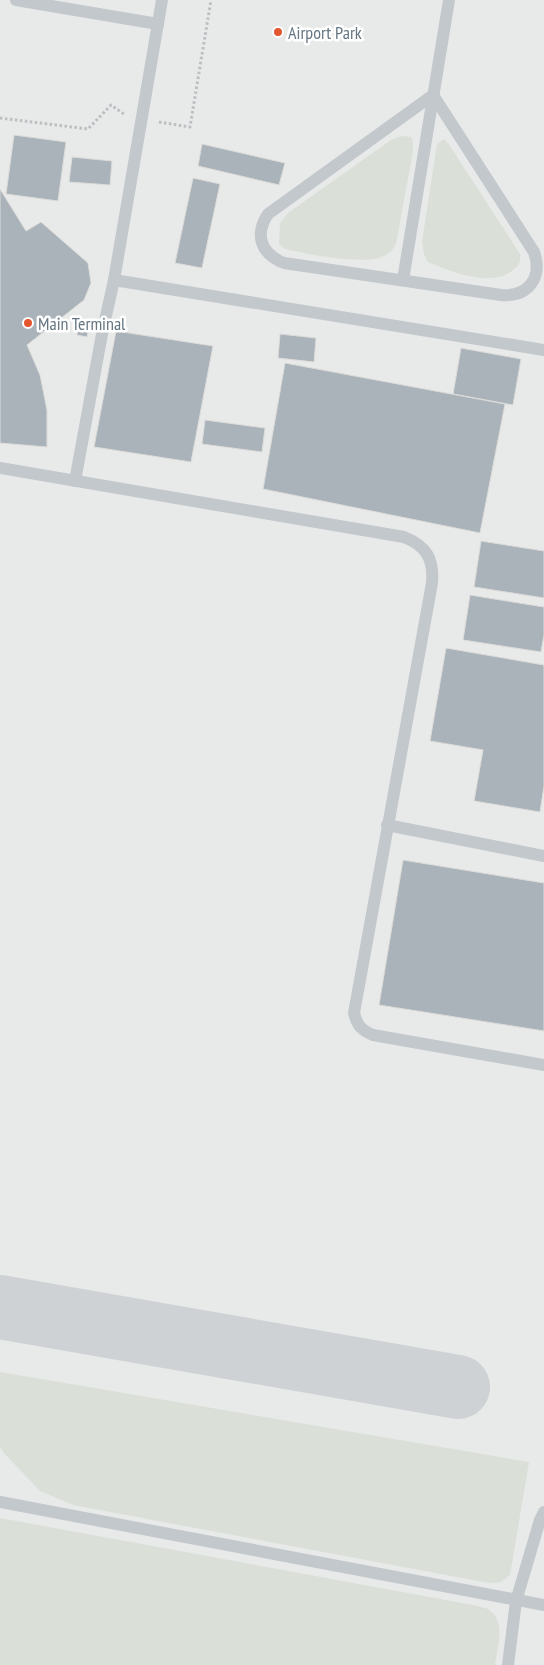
<svg xmlns="http://www.w3.org/2000/svg" width="544" height="1665" viewBox="0 0 544 1665" font-family="'PT Sans Narrow',sans-serif">
<style>
.built{fill:#e8e9e9}
.green{fill:#dadfd7}
.lines{fill:none;stroke-linecap:round;stroke-linejoin:round}
.taxiway{stroke:#ced2d4;stroke-width:64}
.building{fill:#aab3b9;stroke:#dcdcda}
.path{stroke:#bbbfc2;stroke-width:3;stroke-dasharray:2.5 2.5;stroke-linecap:butt}
.lane{stroke:#c3c8cc;stroke-width:12}
.poi-dot{fill:#e4572e;stroke:#fff;stroke-width:2}
.labels{text-anchor:middle;dominant-baseline:central;stroke-width:5;stroke-linejoin:round;paint-order:stroke}
.poi-label{font-size:18px;fill:#657683;stroke:#fff;text-anchor:start}
</style>
<rect width="100%" height="100%" fill="#fafaf8"/>
<rect class="built" x="0" y="0" width="544" height="1665"/>
<g class="green">
<path d="M404 136 411 137 413 142V151L396 244C394 247 392 251 389 253 371 268 308 254 285 249L279 244 280 223 288 213 391 140 398 137Z"/>
<path d="M444 139 450 146 520 254C521 261 519 266 513 270 492 288 451 272 428 262L424 254 422 242 437 144Z"/>
<polygon points="0,1372 529,1462 510,1575 501,1582 489,1583 73,1505 40,1491 3,1452 0,1446"/>
<path d="M0 1518 473 1605C477 1606 484 1607 488 1609 507 1622 497 1647 495 1665H0Z"/>
</g>
<g class="lines">
<polyline class="taxiway" points="0,1307 458,1387"/>
</g>
<g class="building">
<polygon points="14,135 66,142 58,201 6,194"/>
<polygon points="202,144 285,163 279,185 198,166"/>
<polygon points="72,157 112,161 110,185 69,182"/>
<polygon points="193,178 220,184 202,268 175,263"/>
<polygon points="0,189 26,231 41,222 88,263 91,283 84,300 27,345 40,375 47,410 47,447 0,443"/>
<polygon points="79,319 90,321 87,337 77,335"/>
<polygon points="116,331 213,346 191,462 94,447"/>
<polygon points="280,334 316,338 314,362 278,358"/>
<polygon points="461,348 521,359 513,405 453,394"/>
<polygon points="285,363 505,404 480,533 263,489"/>
<polygon points="205,420 265,428 262,452 202,444"/>
<polygon points="481,541 544,551 544,598 474,587"/>
<polygon points="470,595 544,607 544,635 541,652 463,640"/>
<polygon points="446,648 544,665 544,786 540,812 474,801 483,750 430,741"/>
<polygon points="403,860 544,883 544,1031 379,1005"/>
</g>
<g class="lines">
<g class="path">
<polyline points="0,118 88,129 111,105 124,114"/>
<polyline points="159,122 190,127 211,0"/>
</g>
<g class="lane">
<polyline points="16,0 158,24"/>
<path d="M433 95 534 252C543 278 528 297 501 295L284 263C261 254 254 235 268 214Z"/>
<polyline points="114,280 544,350"/>
<polyline points="403,280 449,0"/>
<path d="M0 468 404 537C426 546 434 558 432 583L354 1013C357 1025 361 1030 373 1035L544 1065"/>
<polyline points="75,481 102,334 114,280 162,0"/>
<polyline points="387,825 544,856"/>
<polyline points="0,1502 544,1605"/>
<polyline points="508,1665 516,1601 540,1520 544,1512"/>
</g>
</g>
<g class="poi-dot">
<circle cx="278" cy="32" r="5"/>
<circle cx="28" cy="323" r="5"/>
</g>
<g class="labels">
<g class="poi-label">
<text x="288" y="32">Airport Park</text>
<text x="38" y="323">Main Terminal</text>
</g>
</g>
</svg>
